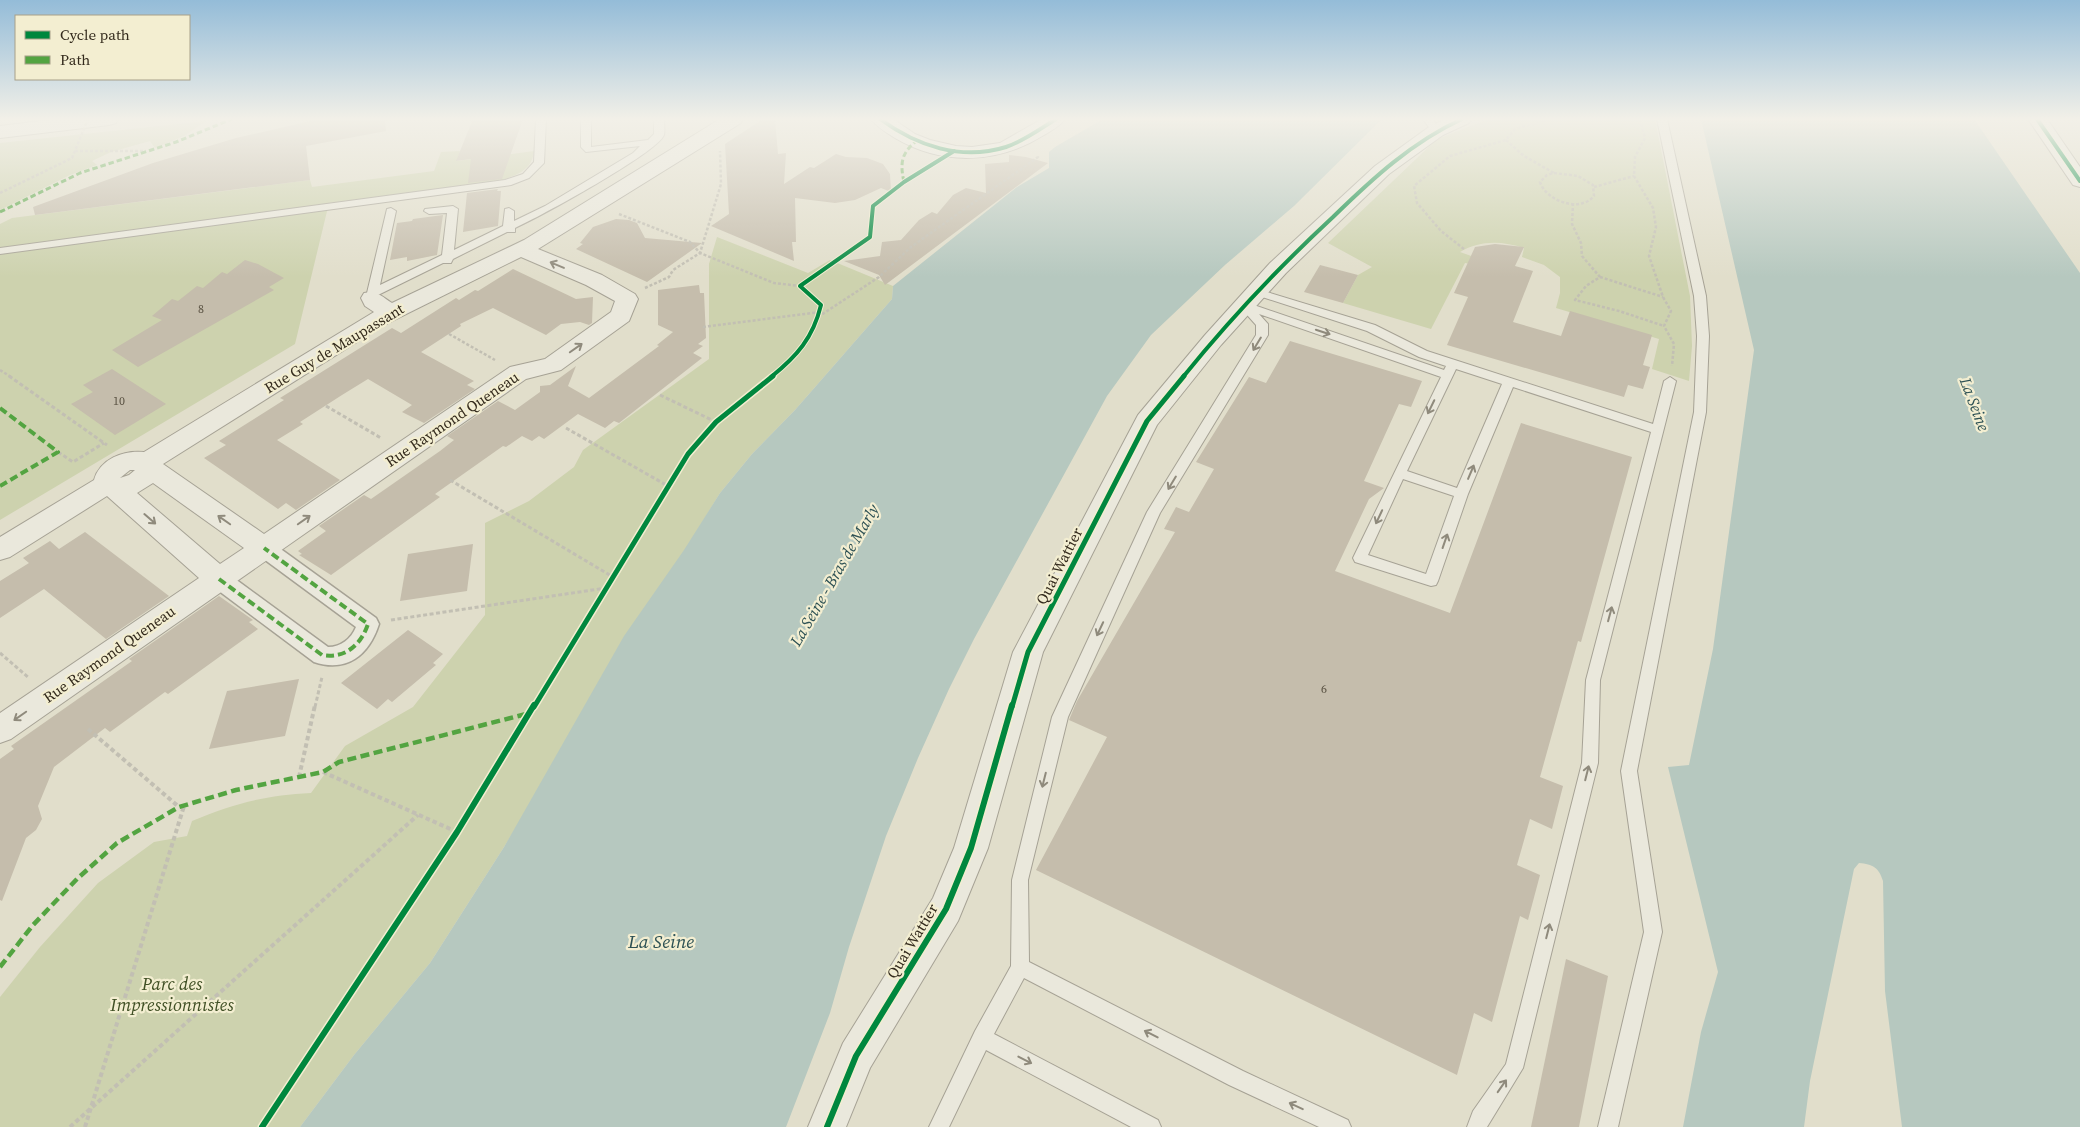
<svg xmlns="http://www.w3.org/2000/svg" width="2080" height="1127" viewBox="0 0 2080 1127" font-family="'Source Serif 4',serif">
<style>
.green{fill:#cdd2ae}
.water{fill:#b6c8bf}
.building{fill:#c5bdac}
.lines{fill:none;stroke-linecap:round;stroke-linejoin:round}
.service-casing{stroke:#a6a295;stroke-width:2}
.pedestrian-casing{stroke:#a6a295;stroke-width:3}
.minor-casing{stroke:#a6a295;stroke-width:2}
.path-far2{stroke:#c2bfb3;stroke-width:2.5;stroke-dasharray:3 2;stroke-linecap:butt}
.path-far1{stroke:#c2bfb3;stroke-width:3;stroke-dasharray:4 2.5;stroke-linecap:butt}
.path{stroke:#c2bfb3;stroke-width:4;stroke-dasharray:4.5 3;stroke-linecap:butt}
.service{fill:#eae8dc;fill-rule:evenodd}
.pedestrian{fill:#eae8dc;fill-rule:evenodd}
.minor{fill:#eae8dc;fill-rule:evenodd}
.path-bridge{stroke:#c2bfb3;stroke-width:2.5;stroke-dasharray:3 2;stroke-linecap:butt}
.quiet-far2{stroke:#53a441;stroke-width:3;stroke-dasharray:5.5 3;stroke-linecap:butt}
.quiet-far1{stroke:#53a441;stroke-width:4;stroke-dasharray:8 4;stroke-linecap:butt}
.quiet{stroke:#53a441;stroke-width:4.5;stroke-dasharray:9 4.5;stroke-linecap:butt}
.cycleway-far2-casing{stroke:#f3eed1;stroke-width:6}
.cycleway-far1-casing{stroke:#f3eed1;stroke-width:8}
.cycleway-casing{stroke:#f3eed1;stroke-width:9}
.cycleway-far2{stroke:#00873e;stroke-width:4}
.cycleway-far1{stroke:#00873e;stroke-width:5}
.cycleway{stroke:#00873e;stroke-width:6}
.oneway{stroke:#8f8a7c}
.labels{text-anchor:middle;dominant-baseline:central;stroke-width:4.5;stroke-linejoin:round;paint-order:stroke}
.number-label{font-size:12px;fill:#585041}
.street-label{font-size:15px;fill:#342b1d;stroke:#f3eed1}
.water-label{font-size:16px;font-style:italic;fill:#2d5154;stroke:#f3eed1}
.near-park-label{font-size:18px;font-style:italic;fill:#405025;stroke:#f3eed1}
.near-water-label{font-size:19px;font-style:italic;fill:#2d5154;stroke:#f3eed1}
</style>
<rect width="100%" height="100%" fill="#e1decb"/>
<g class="green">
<path d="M1489 119H1655L1690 296 1692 346 1689 381 1652 369 1659 339 1556 308 1560 293V277L1544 265 1522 257 1524 248C1502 241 1480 240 1460 252L1474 257 1471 264 1465 263 1431 329 1343 303 1358 275 1372 267 1328 243 1437 139Z"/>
<polygon points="206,121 184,136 155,148 150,141 111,152 92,161 97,165 70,175 0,210 0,143"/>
<path d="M460 151 457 161 534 151C532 171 515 176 498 181L329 203 295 344 0 520V224L12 218 310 180 312 187 434 171 441 152Z"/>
<path d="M717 237 808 273 830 260 893 286 892 299 795 410 752 454 720 493 504 847 430 963 354 1055 300 1127H0V997L40 947 98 883 154 842 187 836 192 821C232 804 266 795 311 793L345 746 413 707 485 615V523L529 501 574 467 583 450 709 359V264Z"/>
</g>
<g class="water">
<polygon points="1103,119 1382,119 1294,206 1225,265 1151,335 1107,396 974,639 949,689 918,758 886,836 849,947 830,1013 786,1127 300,1127 354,1055 430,963 504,847 624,636 684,550 720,493 752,454 795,410 892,299 893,286 1017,187 1049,168 1049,152 1055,147"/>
<path d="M1701 119H1974L2080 273V1127H1902L1885 991 1883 881C1879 868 1873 864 1859 863L1854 869 1810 1081 1804 1127H1683L1701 1032 1718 972 1668 767 1689 765 1713 649 1754 350Z"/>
</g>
<g class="building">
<polygon points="319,119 385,119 386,131 306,146 310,180 35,215 33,207 153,163 236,138"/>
<polygon points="473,119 523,119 502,179 468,183 471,159 456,161"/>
<polygon points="763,119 775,119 778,154 786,153 784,184 810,167 814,168 836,154 846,157 867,158 883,164 890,174 891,192 881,188 855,200 835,203 795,198 796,242 792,242 794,261 711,226 729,214 725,144"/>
<polygon points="1009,155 1026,157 1048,163 885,285 879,275 844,261 880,256 882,242 901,240 919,220 932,212 937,214 953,195 966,188 986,193 985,164 1009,162"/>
<polygon points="498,189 497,191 501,191 498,226 463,232 467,193"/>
<polygon points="443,215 437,255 407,261 407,257 390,260 397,223 412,221 413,219"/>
<polygon points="616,219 629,220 637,223 645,238 702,243 647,282 576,249 583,244 580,243 593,227"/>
<polygon points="1495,244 1524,247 1515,266 1533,271 1513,322 1561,336 1570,311 1652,335 1643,365 1650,367 1643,389 1628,385 1624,397 1447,345 1468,297 1454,293 1475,247"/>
<polygon points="245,260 258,264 284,278 269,287 274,290 138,367 112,350 162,320 152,316 172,299 178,301 197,286 203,288 222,272 227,274"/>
<polygon points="1320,265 1358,275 1343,303 1304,292"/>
<polygon points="513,269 576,299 593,297 592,323 589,325 580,322 561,324 546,335 493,308 460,324 461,326 421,352 474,381 467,385 475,389 424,423 402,412 412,405 368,379 342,395 300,422 303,424 277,440 340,480 296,510 286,503 278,509 204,458 226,445 219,441 284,400 280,398 392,328 401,333 456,298 459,300 475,290 478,291"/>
<polygon points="699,285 700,293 704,293 706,338 698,344 703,346 693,353 702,358 619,423 614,421 605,428 578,414 544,439 539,436 532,441 522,436 506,447 503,446 435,494 440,497 331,575 299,555 302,554 298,551 326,531 319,526 364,495 371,499 440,451 454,440 447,436 498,401 515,410 540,392 540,386 550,385 576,366 568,386 589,398 659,346 657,345 673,332 658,325 658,290"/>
<polygon points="1290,341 1422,381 1411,407 1399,404 1364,481 1384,488 1369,499 1335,571 1450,613 1521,423 1632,457 1581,642 1578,641 1540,777 1563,786 1552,829 1530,819 1517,865 1540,875 1528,920 1520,916 1492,1022 1474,1013 1457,1075 1036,870 1107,737 1069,720 1077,701 1175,532 1164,529 1176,507 1189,512 1214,469 1196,462 1249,377 1266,383"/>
<polygon points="112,369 166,404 115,435 71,404 93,392 83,385"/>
<polygon points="85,532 169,596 106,639 44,589 0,618 0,581 29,563 23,558 50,541 59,549"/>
<polygon points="473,544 467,591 400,601 408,554"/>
<polygon points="219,596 253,620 249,622 258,629 168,694 165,692 110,732 105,728 54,767 38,806 42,819 36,830 26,838 2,901 0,900 0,759 14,749 11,746 132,661 129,659"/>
<polygon points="408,630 443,654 433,663 436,665 392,702 388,699 377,709 341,683"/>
<polygon points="299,679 285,736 209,749 227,691"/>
<polygon points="1566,959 1608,976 1579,1127 1531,1127"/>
</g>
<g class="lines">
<defs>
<g id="service">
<polygon points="536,119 546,119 544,163 529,178 511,185 0,254 0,248 505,180 523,174 534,162"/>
<path d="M581 119H591V147L648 140 654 134V119H664C664 124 665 131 664 135 657 153 539 217 515 228V232H507L453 259 451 263H443L378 295 376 300H368L367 293 387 209 391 208 396 211 380 285 442 255 447 213 429 214 424 211 425 209 453 206 458 209 454 250 503 226 505 209 509 208 514 211V221L545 206 633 153 640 146 586 152 581 147Z"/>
<polygon points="1423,119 1432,119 1441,131 1439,133 1433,133"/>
<polygon points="1657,119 1667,119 1706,296 1709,336 1706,412 1637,771 1662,932 1618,1127 1598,1127 1644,932 1621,771 1694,412 1697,336 1694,296"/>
<path d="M1257 289 1375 325 1427 351 1653 424 1664 381 1670 377 1676 381 1600 680 1598 763 1523 1068 1487 1127H1467L1473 1111 1506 1064 1582 763 1586 680 1651 432 1513 387 1468 494 1438 581 1436 585 1431 586 1355 562 1353 558 1441 377 1259 314 1268 324V335L1160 513 1068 717 1028 880 1029 962 1243 1071 1348 1120 1351 1127H1319L1229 1085 1024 978 994 1034 1158 1120 1161 1127H1131L986 1050 949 1127H929L975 1031 1011 966 1012 880 1052 717 1147 512 1256 335V325L1240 307 1238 305 1240 303H1248L1444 370 1446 366 1419 357 1367 331 1253 294 1251 292 1253 290ZM1456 369 1502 384 1457 488 1407 471ZM1403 479 1454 496 1426 574 1368 555Z"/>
</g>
<path id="pedestrian" d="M264 540 271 542 376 618 379 624C369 655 347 673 314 662L211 585 208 579 211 573 219 571 227 573 328 647C341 647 351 639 356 627L257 554 253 548 257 542Z"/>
<g id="minor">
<polygon points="58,119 118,119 116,123 109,125 0,138 0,126"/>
<path d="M720 119H743L741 123 538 249 602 275 635 294 638 299 629 321 561 370 526 379 11 739 0 743V713L199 578 107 496 10 557 0 560V537L94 480C100 459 123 450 144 452L374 312 365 306 361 298 364 293C377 290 381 296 392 303L524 240ZM521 257 586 285 615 301 611 312 545 359 510 367 264 534 163 464 384 325ZM130 470H135L129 475 120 478ZM153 483 244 548 220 564 137 493Z"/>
<path d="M871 119H893L915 134 930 140 956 146 972 147 1000 143 1042 119H1065C1060 126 1051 131 1044 135 998 164 942 166 895 138 887 133 877 127 871 119Z"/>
<polygon points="1446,119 1471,119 1469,123 1443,135 1389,174 1286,273 1221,345 1157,425 1043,652 988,848 958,921 870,1068 846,1127 808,1127 843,1043 933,898 954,848 1013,652 1138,415 1205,335 1270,263 1375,166 1429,127"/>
<polygon points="2028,119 2047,119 2080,167 2080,187 2073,185"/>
</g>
</defs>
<use href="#service" class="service-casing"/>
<use href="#pedestrian" class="pedestrian-casing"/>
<use href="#minor" class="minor-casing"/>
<g class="path-far2">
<polyline points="1640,119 1645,138 1635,157 1634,176 1653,208 1656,227 1649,256 1663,297 1671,311 1664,326 1674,344 1672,366"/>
<polyline points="1506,140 1524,156 1554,173"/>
<polyline points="75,151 146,151"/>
<path d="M1554 173 1578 176 1593 185 1594 196C1580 213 1546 201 1540 182L1547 175Z"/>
<polyline points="1594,187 1634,176"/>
<polyline points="1573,203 1572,224 1581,243 1582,256 1600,277 1586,286 1575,300 1619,311 1664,326"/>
<polyline points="619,214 690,242 700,253 774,283 800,286"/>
<polyline points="1464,249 1441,231 1417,203 1414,186 1450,156 1506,140 1515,129 1551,119"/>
<polyline points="1600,277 1663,297"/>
<polyline points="645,288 669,277 673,270 700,253 721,184 720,151"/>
<polyline points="818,317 879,277 911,247 1038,157 1037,155"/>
<polyline points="703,327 820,312"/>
<polyline points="449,334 495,360"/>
<polyline points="0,370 11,377"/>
</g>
<g class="path-far1">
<polyline points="9,376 107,445"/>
<polyline points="660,395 716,422"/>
<polyline points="326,406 381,438"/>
<polyline points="566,428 668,486"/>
<polyline points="58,452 73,462 104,443"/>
<polyline points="450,480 613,577"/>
<polyline points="391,620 606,588"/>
<polyline points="0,653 29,678"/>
<polyline points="315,707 322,677"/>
</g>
<g class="path">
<polyline points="88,729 179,807"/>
<polyline points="323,772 457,832"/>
<polyline points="299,777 315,705"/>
<polyline points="70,1127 418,815"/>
<polyline points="85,1127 184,806"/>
</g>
<use href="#service" class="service"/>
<use href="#pedestrian" class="pedestrian"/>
<use href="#minor" class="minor"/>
<polyline class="path-bridge" points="0,193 72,158 88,119"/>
<g class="quiet-far2">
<path d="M904 182C900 164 901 154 915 142"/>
<polyline points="0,212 80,173 176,142 232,119"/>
</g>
<g class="quiet-far1">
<polyline points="0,408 58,452 0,486"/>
<path d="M219 579 322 655C345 659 361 645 368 624L264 548"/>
</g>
<polyline class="quiet" points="0,967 33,925 77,879 117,843 179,807 236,790 323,772 339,762 530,713"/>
<defs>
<g id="cycleway-far2">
<path d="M880 119C917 146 961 161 1006 147 1024 141 1040 129 1056 119"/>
<polyline points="2037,119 2080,181"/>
<path d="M771 377C797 356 813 338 821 305L800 286 870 237 873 206 904 182 954 151"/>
<path d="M1183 377C1230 319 1278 268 1333 217 1372 179 1412 142 1462 119"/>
</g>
<g id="cycleway-far1">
<polyline points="534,707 688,454 716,422 773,376"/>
<polyline points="1012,707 1028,652 1147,421 1184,376"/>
</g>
<g id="cycleway">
<polyline points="262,1127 457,832 534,705"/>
<polyline points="827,1127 856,1056 946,909 971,848 1012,705"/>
</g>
</defs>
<use href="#cycleway-far2" class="cycleway-far2-casing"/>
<use href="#cycleway-far1" class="cycleway-far1-casing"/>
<use href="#cycleway" class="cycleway-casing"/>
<use href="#cycleway-far2" class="cycleway-far2"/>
<use href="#cycleway-far1" class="cycleway-far1"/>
<use href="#cycleway" class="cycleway"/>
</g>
<defs><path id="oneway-shaft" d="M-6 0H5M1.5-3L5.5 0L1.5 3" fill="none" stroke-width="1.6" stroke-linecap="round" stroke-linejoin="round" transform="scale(1.25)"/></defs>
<g class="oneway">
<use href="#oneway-shaft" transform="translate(557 265) rotate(-157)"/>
<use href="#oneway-shaft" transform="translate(1323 332) rotate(18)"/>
<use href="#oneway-shaft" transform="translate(1257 344) rotate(121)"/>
<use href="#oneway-shaft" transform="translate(576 348) rotate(-35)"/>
<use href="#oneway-shaft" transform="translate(1431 407) rotate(116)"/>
<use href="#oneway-shaft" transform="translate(1471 472) rotate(-67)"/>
<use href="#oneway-shaft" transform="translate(1172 483) rotate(121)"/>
<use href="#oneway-shaft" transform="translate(1379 517) rotate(115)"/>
<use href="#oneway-shaft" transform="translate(150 519) rotate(41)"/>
<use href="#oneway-shaft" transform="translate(224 520) rotate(-145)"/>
<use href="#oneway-shaft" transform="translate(304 520) rotate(-35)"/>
<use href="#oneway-shaft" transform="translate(1445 541) rotate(-71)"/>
<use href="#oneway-shaft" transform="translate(1610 614) rotate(-75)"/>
<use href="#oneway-shaft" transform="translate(1100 629) rotate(115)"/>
<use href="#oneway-shaft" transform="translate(20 716) rotate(145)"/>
<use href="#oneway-shaft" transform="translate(1587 773) rotate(-76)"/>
<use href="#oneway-shaft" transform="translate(1044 780) rotate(104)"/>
<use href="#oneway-shaft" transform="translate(1548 931) rotate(-76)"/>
<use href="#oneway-shaft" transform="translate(1151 1034) rotate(-153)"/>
<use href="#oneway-shaft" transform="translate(1025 1060) rotate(27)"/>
<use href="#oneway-shaft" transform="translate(1502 1086) rotate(-55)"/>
<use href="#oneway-shaft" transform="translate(1296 1106) rotate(-155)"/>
</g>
<linearGradient id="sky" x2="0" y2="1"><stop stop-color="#94bcd8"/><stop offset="0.43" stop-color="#f2f0e8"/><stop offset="1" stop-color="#f2f0e8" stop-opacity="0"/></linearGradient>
<rect width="2080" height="277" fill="url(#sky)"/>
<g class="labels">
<g class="number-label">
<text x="201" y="309">8</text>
<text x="119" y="401">10</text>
<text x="1324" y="689">6</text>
</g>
<g class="street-label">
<text transform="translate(334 348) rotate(-31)">Rue Guy de Maupassant</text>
<text transform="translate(452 419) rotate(-34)">Rue Raymond Queneau</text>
<text transform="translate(1059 566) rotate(-63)">Quai Wattier</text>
<text transform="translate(109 654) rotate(-35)">Rue Raymond Queneau</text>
<text transform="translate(912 941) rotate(-59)">Quai Wattier</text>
</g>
<g class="water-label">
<text transform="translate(1975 404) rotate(69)">La Seine</text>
<text transform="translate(834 575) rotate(-60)">La Seine - Bras de Marly</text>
</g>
<g class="near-park-label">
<text x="172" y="983">Parc des<tspan x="172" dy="21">Impressionnistes</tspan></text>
</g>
<g class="near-water-label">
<text x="661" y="941">La Seine</text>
</g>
</g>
<rect x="15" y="15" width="175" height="65" fill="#f3eed1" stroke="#a7a089"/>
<rect x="25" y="31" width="25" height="8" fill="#00873e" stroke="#a7a089"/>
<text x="60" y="40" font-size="15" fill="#342b1d">Cycle path</text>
<rect x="25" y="56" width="25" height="8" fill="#53a441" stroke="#a7a089"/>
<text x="60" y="65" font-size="15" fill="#342b1d">Path</text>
</svg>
